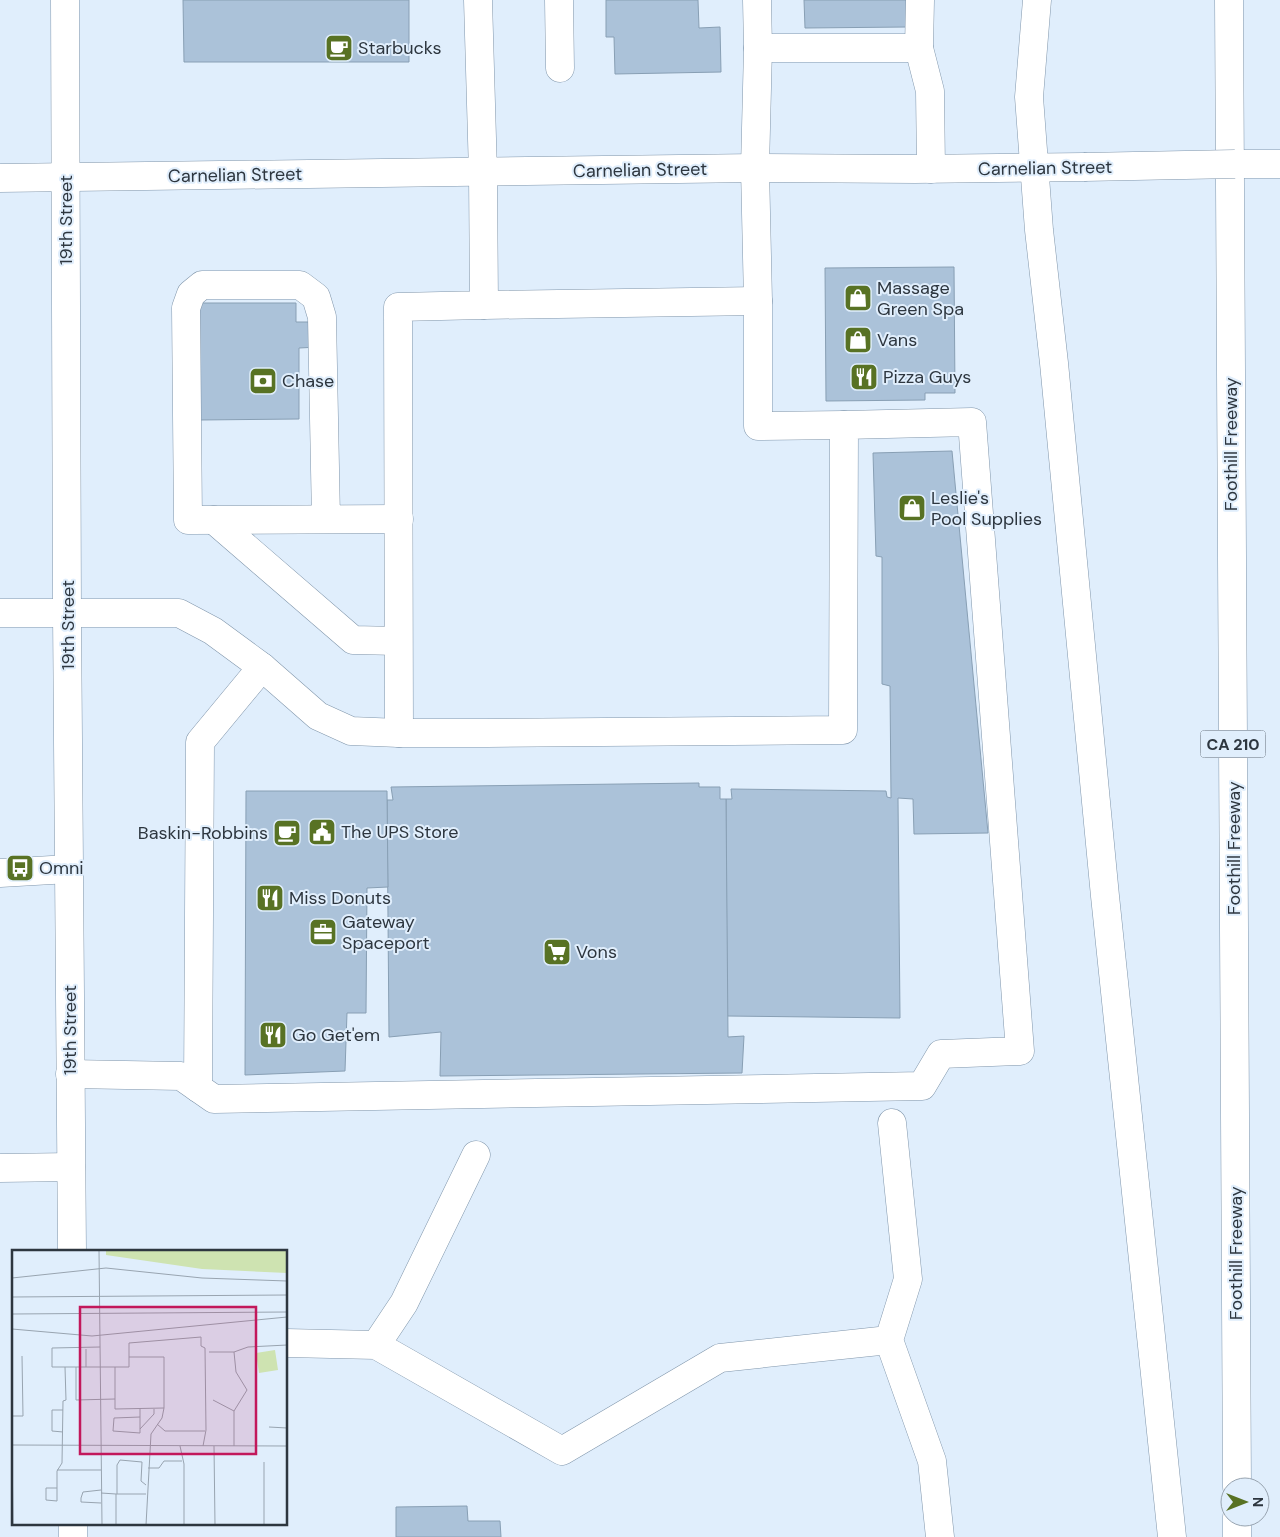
<svg xmlns="http://www.w3.org/2000/svg" width="1280" height="1537" viewBox="0 0 1280 1537" font-family="'DM Sans',sans-serif">
<style>
.building{fill:#abc2d9;stroke:#889fb4}
.lines{fill:none;stroke-linecap:round;stroke-linejoin:round}
.minor-casing{stroke:#8096ab;stroke-width:29}
.major-casing{stroke:#8096ab;stroke-width:29}
.highway-casing{stroke:#8096ab;stroke-width:29}
.minor{stroke:#fff;stroke-width:28}
.major{stroke:#fff;stroke-width:28}
.highway{stroke:#fff;stroke-width:28}
.major-bridge-casing{stroke:#8096ab;stroke-width:29;stroke-linecap:butt}
.major-bridge{stroke:#fff;stroke-width:28}
.labels{text-anchor:middle;dominant-baseline:central;stroke-width:4;stroke-linejoin:round;paint-order:stroke}
.shield{fill:#e0eefc;stroke:#636d78;stroke-width:1}
.shield-label{font-size:16px;font-weight:bold;fill:#2d363f}
.poi-label{font-size:18px;fill:#2d363f;stroke:#e0eefc;text-anchor:start}
.street-label{font-size:18px;fill:#2d363f;stroke:#e0eefc}
.inset-road{fill:none;stroke:#98a4b0;stroke-width:1}
.view{fill:#c2185b;fill-opacity:0.15;stroke:#c2185b;stroke-width:2.5}
.inset-edge{fill:none;stroke:#2d363f;stroke-width:2.5}
</style>
<rect width="100%" height="100%" fill="#e0eefc"/>
<g class="building">
<polygon points="183,0 409,0 409,62 184,62"/>
<polygon points="606,0 698,0 699,28 720,27 721,72 615,74 614,37 606,37"/>
<polygon points="804,0 907,0 907,27 805,28"/>
<polygon points="954,267 955,393 925,393 925,400 826,401 825,268"/>
<polygon points="199,303 296,303 296,322 318,322 319,347 299,348 299,419 200,420"/>
<polygon points="952,451 988,833 914,834 913,799 898,798 900,1018 727,1016 726,799 732,799 731,789 886,791 887,797 891,798 890,686 882,684 882,557 876,556 873,453"/>
<polygon points="699,783 699,787 720,787 720,799 726,799 728,1037 744,1036 742,1073 440,1076 441,1032 389,1037 387,800 393,800 391,787"/>
<polygon points="246,791 387,791 388,887 367,888 366,1013 347,1013 345,1071 245,1075"/>
<polygon points="467,1506 468,1521 500,1521 501,1537 396,1537 396,1507"/>
</g>
<g class="lines">
<defs>
<g id="minor">
<polyline points="559,0 560,68"/>
<polyline points="757,0 758,48 755,168 758,301 758,426 844,425"/>
<polyline points="920,0 919,48 930,91 931,169"/>
<polyline points="758,48 919,48"/>
<polyline points="484,305 758,301"/>
<polyline points="326,519 322,317 316,297 300,285 202,285 191,294 186,308 188,520 399,519"/>
<polyline points="214,520 353,640 398,641"/>
<polyline points="0,613 179,613 213,631 262,667 318,716 351,731 399,733"/>
<polyline points="0,873 69,869"/>
<polyline points="70,1074 181,1076 214,1099 922,1086 941,1054 1020,1051 972,422 844,425 843,730 487,733 399,733 398,307 484,305 483,173 478,0"/>
<polyline points="198,1088 200,742 262,667"/>
<polyline points="892,1123 908,1279 889,1340 932,1461 940,1537"/>
<polyline points="0,1168 71,1167"/>
<polyline points="286,1343 376,1345 562,1451 720,1358 889,1340"/>
<polyline points="376,1345 404,1303 476,1155"/>
</g>
<g id="major">
<polyline points="65,0 67,613 72,1251"/>
<polyline points="1235,164 1280,164"/>
<polyline points="0,178 755,168 915,169 1084,167"/>
<polyline points="73,1523 73,1537"/>
</g>
<g id="highway">
<polyline points="1037,0 1029,97 1039,230 1054,363 1105,896 1172,1537"/>
<polyline points="1229,0 1237,1487"/>
<polyline points="1237,1517 1237,1537"/>
</g>
</defs>
<use href="#minor" class="minor-casing"/>
<use href="#major" class="major-casing"/>
<use href="#highway" class="highway-casing"/>
<use href="#minor" class="minor"/>
<use href="#major" class="major"/>
<use href="#highway" class="highway"/>
<defs>
<polyline id="major-bridge" points="1084,167 1235,164"/>
</defs>
<use href="#major-bridge" class="major-bridge-casing"/>
<use href="#major-bridge" class="major-bridge"/>
</g>
<defs>
<symbol id="cafe-square" viewBox="-11 -11 22 22"><rect x="-9" y="-9" width="18" height="18" rx="4" fill="#587224" stroke="#e0eefc"/><path d="M-5.5-4.5H6V0H3Q3 3.5 0 3.5H-2.5Q-5.5 3.5-5.5 0ZM3-3.2v2h1.7v-2ZM-6 4.5H4V6H-6Z" fill="#fff"/></symbol>
<symbol id="shop-square" viewBox="-11 -11 22 22"><rect x="-9" y="-9" width="18" height="18" rx="4" fill="#587224" stroke="#e0eefc"/><path d="M-5-2.5h2.3a2.7 3.5 0 0 1 5.4 0H5L5.5 6h-11ZM-1.5-2.5h3a1.5 2.3 0 0 0-3 0Z" fill="#fff"/></symbol>
<symbol id="restaurant-square" viewBox="-11 -11 22 22"><rect x="-9" y="-9" width="18" height="18" rx="4" fill="#587224" stroke="#e0eefc"/><path d="M-5-6h1v4h1v-4h1v4h1v-4h1v5L-1.5 .5V6h-2V.5L-5-1ZM5-6V6H3V1.5H1.5Q1.5-4 5-6Z" fill="#fff"/></symbol>
<symbol id="bank-square" viewBox="-11 -11 22 22"><rect x="-9" y="-9" width="18" height="18" rx="4" fill="#587224" stroke="#e0eefc"/><path d="M-6-4H6V4H-6ZM0-2.3a2.3 2.3 0 1 0 0 4.6a2.3 2.3 0 1 0 0-4.6Z" fill="#fff"/></symbol>
<symbol id="civic-square" viewBox="-11 -11 22 22"><rect x="-9" y="-9" width="18" height="18" rx="4" fill="#587224" stroke="#e0eefc"/><path d="M-.6-6.5H3V-4.5H.6V-3L4-1V1h2V6H-6V1h2V-1L-.6-3ZM-1.2 2.5V6h2.4V2.5Z" fill="#fff"/></symbol>
<symbol id="bus-square" viewBox="-11 -11 22 22"><rect x="-9" y="-9" width="18" height="18" rx="4" fill="#587224" stroke="#e0eefc"/><path d="M-5-6H5V4H4V6H2V4H-2V6H-4V4H-5ZM-3.5-4V0h7V-4ZM-3.5 1.2v1.5H-2V1.2ZM2 1.2v1.5H3.5V1.2Z" fill="#fff"/></symbol>
<symbol id="office-square" viewBox="-11 -11 22 22"><rect x="-9" y="-9" width="18" height="18" rx="4" fill="#587224" stroke="#e0eefc"/><path d="M-6-3h4V-5.5h4V-3h4V5H-6ZM-1-4.5V-3h2v-1.5ZM-6 0V1H6V0Z" fill="#fff"/></symbol>
<symbol id="supermarket-square" viewBox="-11 -11 22 22"><rect x="-9" y="-9" width="18" height="18" rx="4" fill="#587224" stroke="#e0eefc"/><path d="M-6-5.5h2.5l.6 2H6L4.5 2H-2.5L-4.4-4H-6ZM-1.5 3.2a1.3 1.3 0 1 0 .1 0ZM3 3.2a1.3 1.3 0 1 0 .1 0Z" fill="#fff"/></symbol>
</defs>
<g fill-rule="evenodd">
<use href="#cafe-square" x="323" y="32" width="32" height="32"/>
<use href="#shop-square" x="842" y="282" width="32" height="32"/>
<use href="#shop-square" x="842" y="324" width="32" height="32"/>
<use href="#restaurant-square" x="848" y="361" width="32" height="32"/>
<use href="#bank-square" x="247" y="365" width="32" height="32"/>
<use href="#shop-square" x="896" y="492" width="32" height="32"/>
<use href="#civic-square" x="306" y="816" width="32" height="32"/>
<use href="#cafe-square" x="271" y="817" width="32" height="32"/>
<use href="#bus-square" x="4" y="852" width="32" height="32"/>
<use href="#restaurant-square" x="254" y="882" width="32" height="32"/>
<use href="#office-square" x="307" y="916" width="32" height="32"/>
<use href="#supermarket-square" x="541" y="936" width="32" height="32"/>
<use href="#restaurant-square" x="257" y="1019" width="32" height="32"/>
</g>
<g class="labels">
<rect class="shield" x="1200.5" y="730.5" width="65" height="27" rx="4"/>
<g class="shield-label">
<text x="1233" y="744">CA 210</text>
</g>
<g class="poi-label">
<text x="358" y="48">Starbucks</text>
<text x="877" y="288">Massage<tspan x="877" dy="21">Green Spa</tspan></text>
<text x="877" y="340">Vans</text>
<text x="883" y="377">Pizza Guys</text>
<text x="282" y="381">Chase</text>
<text x="931" y="498">Leslie's<tspan x="931" dy="21">Pool Supplies</tspan></text>
<text x="341" y="832">The UPS Store</text>
<text x="268" y="833" text-anchor="end">Baskin-Robbins</text>
<text x="39" y="868">Omni</text>
<text x="289" y="898">Miss Donuts</text>
<text x="342" y="922">Gateway<tspan x="342" dy="21">Spaceport</tspan></text>
<text x="576" y="952">Vons</text>
<text x="292" y="1035">Go Get'em</text>
</g>
<g class="street-label">
<text transform="translate(1045 168) rotate(-1)">Carnelian Street</text>
<text transform="translate(640 170) rotate(-1)">Carnelian Street</text>
<text transform="translate(235 175) rotate(-1)">Carnelian Street</text>
<text transform="translate(66 220) rotate(-90)">19th Street</text>
<text transform="translate(1231 444) rotate(-90)">Foothill Freeway</text>
<text transform="translate(68 625) rotate(-90)">19th Street</text>
<text transform="translate(1234 848) rotate(-90)">Foothill Freeway</text>
<text transform="translate(70 1030) rotate(-90)">19th Street</text>
<text transform="translate(1236 1253) rotate(-90)">Foothill Freeway</text>
</g>
</g>
<g transform="translate(12 1250)">
<rect width="275" height="275" fill="#e0eefc"/>
<path d="M94 0H275V23L190 19 94 5ZM263 100 266 120 247 123 244 103Z" fill="#cee3b1"/>
<path class="inset-road" d="M87 0 90 275M0 28 94 18 190 28 275 31M0 47 275 45M0 64 275 62M0 79 80 86 275 67M74 99V117M197 102H222L236 97 275 95M53 117H117V107M64 117V150L103 149V159L152 158V107H117V93L189 87V96L193 98 194 180 191 196M103 117V149M201 150 222 161M128 158V183L101 181 102 168 128 167M51 160H40V181L51 182M0 166H11L10 106M145 174 153 181H193M257 177 275 178M128 179 142 164V159M0 195 275 196M0 196 1 275M168 196 172 214V275M202 196 203 275M222 196V161L235 140 224 122 222 102M252 212V275M136 218H147L152 211H170M45 220H89M45 238H34V250L45 251V221L50 213 51 151 54 150 53 117H40V98L88 97M89 240 71 242 69 248V252L89 253M89 243 104 244M105 244V215L108 210 130 212 129 231 134 235M104 275V244H134M134 275 139 184 150 168 152 158"/>
<path class="view" d="M68 57H244V204H68Z"/>
<rect width="275" height="275" class="inset-edge"/>
</g>
<g transform="translate(1245 1502) rotate(90)"><circle r="24" fill="#e0eefc" stroke="#98a4b0"/>
<path d="M0-4L9 19L0 12L-9 19Z" fill="#587224"/>
<text y="-8" font-size="14" font-weight="bold" text-anchor="middle" fill="#2d363f">N</text>
</g>
</svg>
